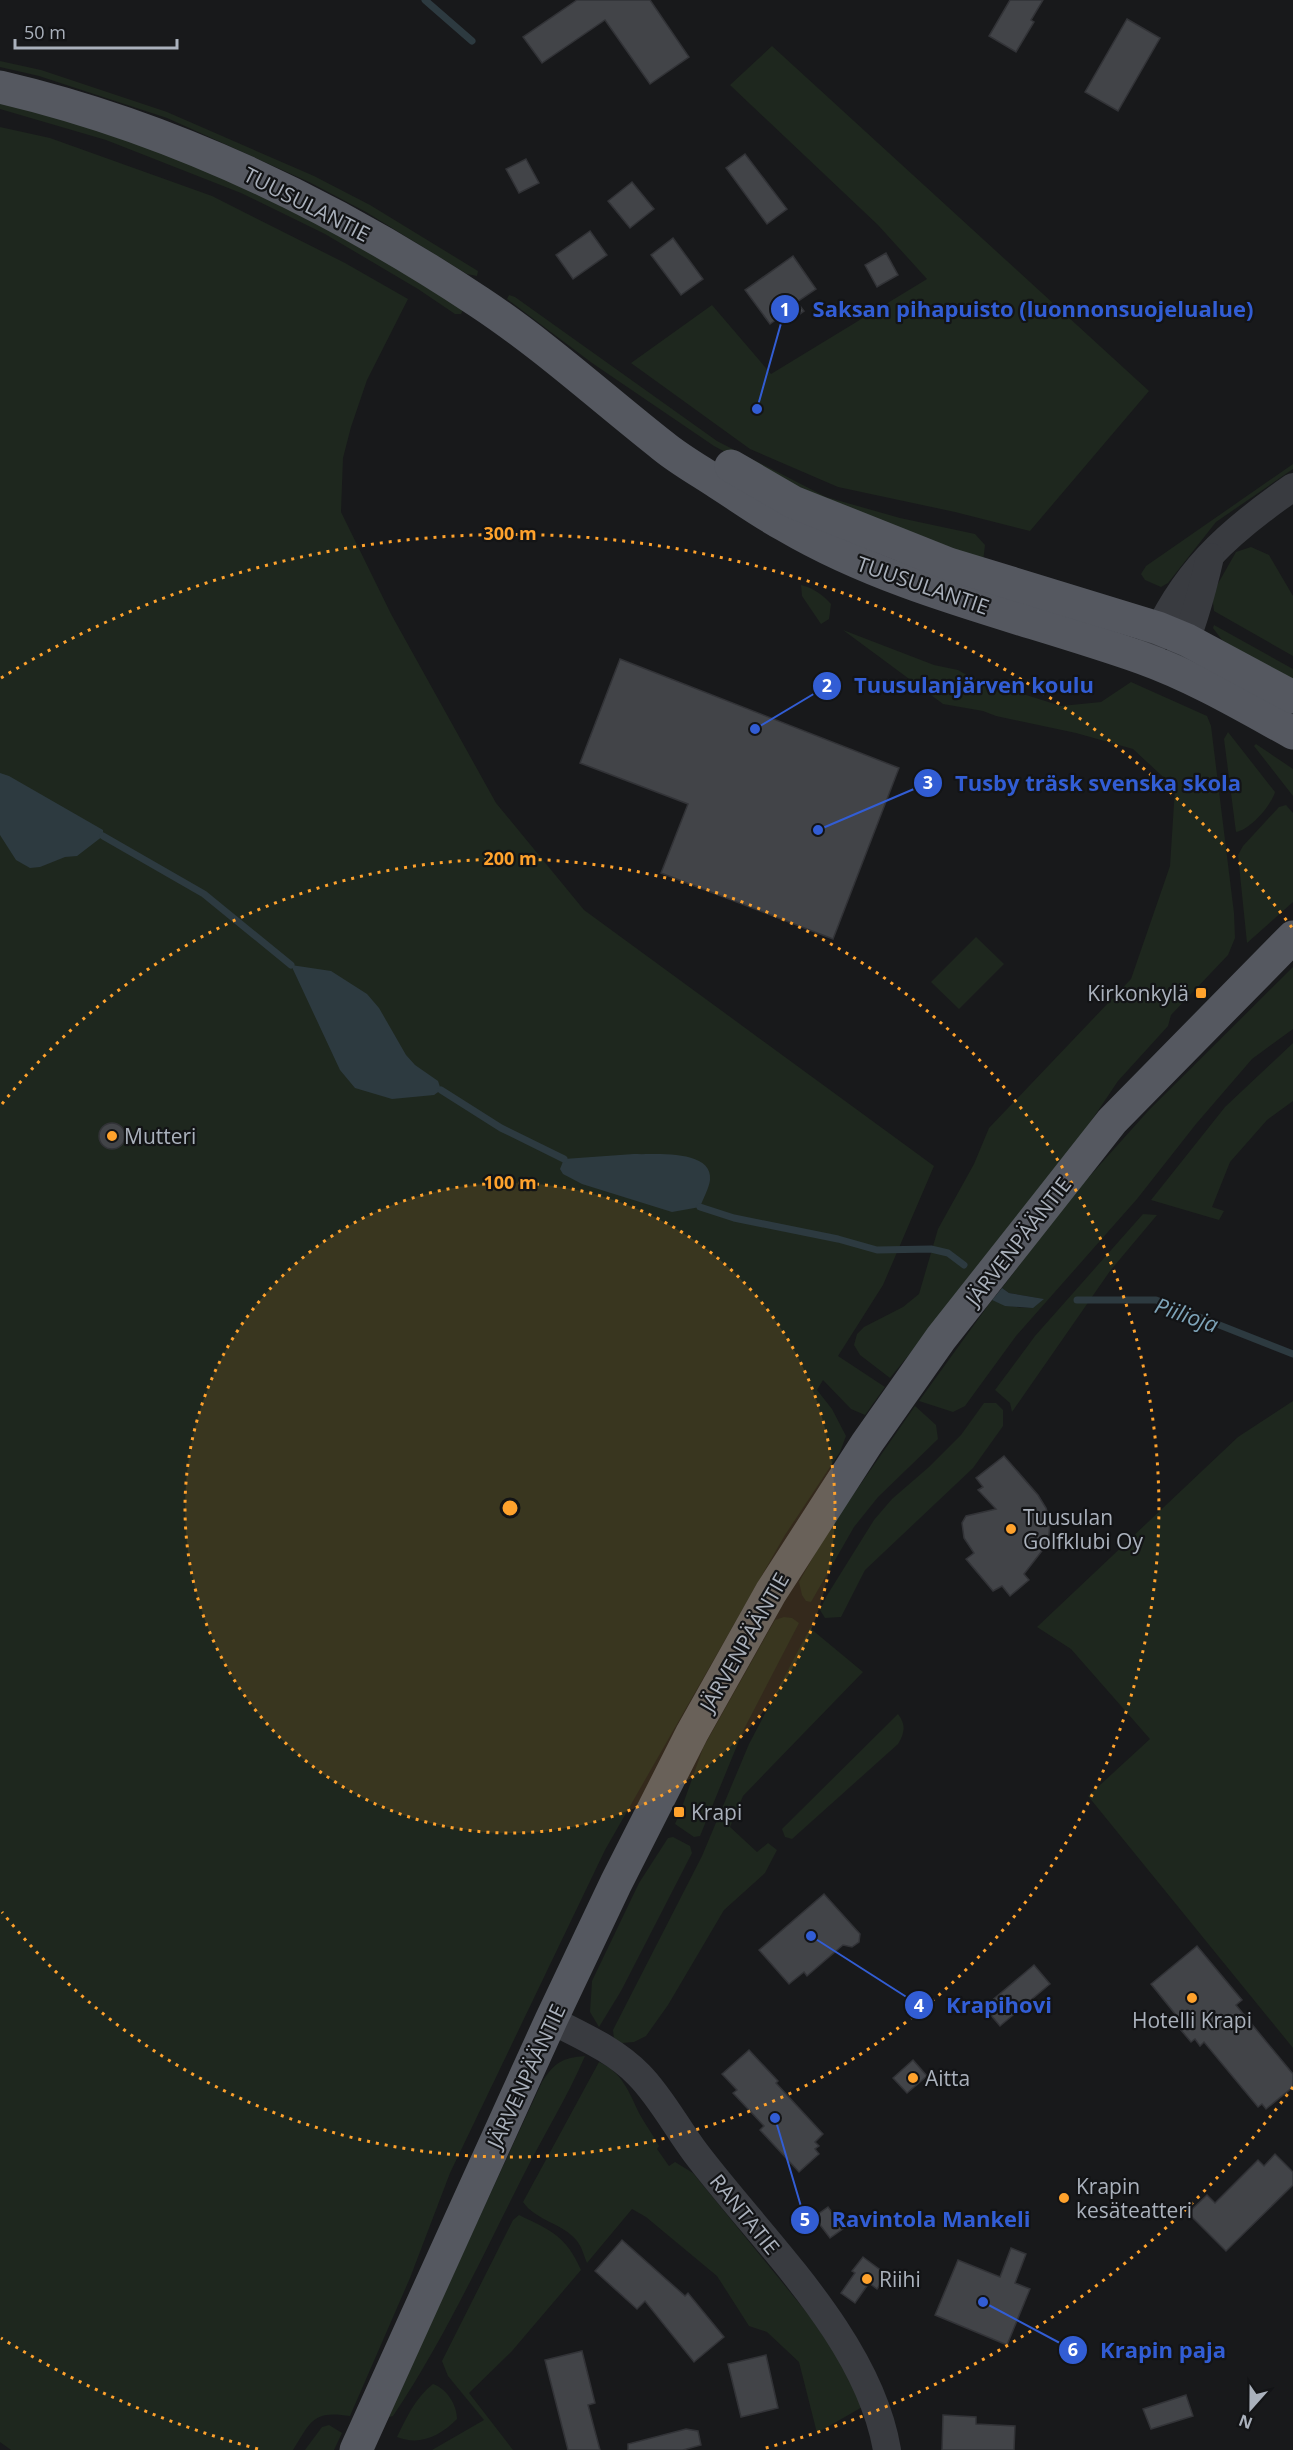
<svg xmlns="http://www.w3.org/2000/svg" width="1293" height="2450" viewBox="0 0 1293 2450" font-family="'Open Sans',sans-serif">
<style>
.green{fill:#1e271e}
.water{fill:#2d3a40}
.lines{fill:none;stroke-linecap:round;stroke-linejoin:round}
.stream{stroke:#2d3a40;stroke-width:7}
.building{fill:#424448;stroke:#323337;stroke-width:1.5}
.minor{stroke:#393b40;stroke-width:28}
.major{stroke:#555860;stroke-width:33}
.ring{fill:none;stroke:#ffa22c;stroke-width:3;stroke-dasharray:3 6}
.poi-dot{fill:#ffa22c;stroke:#131416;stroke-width:2}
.labels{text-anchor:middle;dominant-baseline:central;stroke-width:4.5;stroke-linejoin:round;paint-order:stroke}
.street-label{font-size:21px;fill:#aab1bc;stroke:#131416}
.poi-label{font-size:21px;fill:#aab1bc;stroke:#131416;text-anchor:start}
.water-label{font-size:22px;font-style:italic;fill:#7ea4b9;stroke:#131416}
.centre{fill:#ffa22c;stroke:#131416;stroke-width:3}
.ring-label{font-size:18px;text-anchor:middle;font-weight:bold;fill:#ffa22c;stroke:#131416;stroke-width:4.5;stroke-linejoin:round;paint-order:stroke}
.leader{fill:none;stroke:#325dd4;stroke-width:2}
.callout-dot{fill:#325dd4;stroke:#131416;stroke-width:2}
.mark-label{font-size:18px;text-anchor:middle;font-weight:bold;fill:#fff}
.callout-label{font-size:22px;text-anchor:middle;font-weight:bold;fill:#325dd4;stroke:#131416;stroke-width:4.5;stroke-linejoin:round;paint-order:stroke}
</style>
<rect width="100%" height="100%" fill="#18191b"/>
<g class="green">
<polygon points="772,46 1149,391 1030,531 955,512 838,487 750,449 631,363 712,305 771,374 927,279 878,225 730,85"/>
<polygon points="0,61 41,70 167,112 314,176 370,205 478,271 477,276 467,274 366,212 309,182 167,118 39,76 0,67"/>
<path d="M0 100C111 133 230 171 331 229 376 254 419 283 463 310L461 314H455L418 289 325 234 241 193 106 140 0 109Z"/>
<path d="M0 127 50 138 212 196 345 263 408 299 367 380 351 427 343 458 341 512 391 614 496 803 584 910 934 1166 883 1285 838 1356 885 1387 865 1415 851 1409 823 1380 817 1390 832 1409 846 1436 840 1452 785 1535 605 1850 450 2173 410 2278 350 2416C313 2410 311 2421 293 2450H11L0 2442Z"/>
<polygon points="509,295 515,297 717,441 826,497 900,518 975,534 985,545 983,562 822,504 714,446 592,363 507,299"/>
<polygon points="1293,464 1293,469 1216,522 1168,583 1161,587 1145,580 1141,574 1146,566"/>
<polygon points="1251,547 1269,555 1293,596 1293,656 1214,611 1212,594 1236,552"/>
<path d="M801 585C813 588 822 594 831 604L829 619 821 624 802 596Z"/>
<polygon points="1214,625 1293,669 1293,682 1222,640 1213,628"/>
<polygon points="843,630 934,665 958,670 972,678 1061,706 1101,702 1131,682 1207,716 1211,726 1234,913 1235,938 1228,955 1171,1015 1168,1026 1118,1081 1077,1142 984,1263 890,1378 860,1355 854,1345 857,1334 864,1327 903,1307 919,1294 938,1229 974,1164 989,1128 1131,979 1170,866 1175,788 1133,749 1076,733 996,716 983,711 943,704"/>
<path d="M1228 732 1275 792C1271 806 1250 830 1236 832L1224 739Z"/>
<polygon points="1256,744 1293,769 1293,796 1254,746"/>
<polygon points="1286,805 1293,813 1293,902 1247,943 1238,855 1243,846 1279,807"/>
<polygon points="976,937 1004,964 959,1009 931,982"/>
<path d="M1293 967V1029L1252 1059 1196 1124 1137 1199 1016 1336 965 1406 953 1412 919 1401 992 1300C1008 1306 1031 1314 1043 1299L1009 1293 1002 1288 1071 1197 1149 1110Z"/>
<polygon points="1293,1043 1293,1101 1267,1120 1230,1162 1212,1207 1224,1211 1219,1220 1151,1200 1225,1107"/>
<polygon points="1143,1214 1157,1215 1110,1271 1012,1412 1010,1403 995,1390 1035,1336"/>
<polygon points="1293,1401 1293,2048 1088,1796 1150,1739 1071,1649 1037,1627 1238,1437"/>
<polygon points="984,1403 996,1403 1003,1410 1003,1426 973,1468 865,1570 841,1617 825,1618 820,1610 826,1597 874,1520 892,1499 929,1467 961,1435"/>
<polygon points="915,1406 936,1425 938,1439 878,1497 854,1527 811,1602 806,1601 802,1595 799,1582 828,1531"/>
<polygon points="784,1617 792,1618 799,1623 743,1731 700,1836 694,1837 675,1824 678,1817 681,1818 685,1809 682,1807 703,1748 775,1620"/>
<polygon points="810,1628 863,1672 743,1796 730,1827 757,1852 768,1843 777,1850 765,1873 724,1910 668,2005 646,2036 634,2042 622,2043 614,2039 613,2030 702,1856 749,1744"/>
<path d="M898 1714C906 1725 905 1732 898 1744L792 1839 785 1837 782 1829Z"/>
<polygon points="673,1837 690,1846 692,1853 621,1991 599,2027 590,2012 592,1981 639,1883 668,1838"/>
<path d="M585 2056C567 2098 543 2136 522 2178 481 2259 444 2340 393 2416L389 2417V2413L542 2082C555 2062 562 2058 585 2056Z"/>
<path d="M599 2062C622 2072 629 2092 639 2113 645 2124 653 2135 659 2146L657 2149 669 2166 675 2162 693 2173 826 2336 864 2406 817 2433 799 2362 767 2332 749 2326 717 2276 646 2217 632 2209 587 2263C584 2256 582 2247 577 2241 563 2223 536 2221 523 2202Z"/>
<path d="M519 2215C552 2231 566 2236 581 2270L512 2351 469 2393 513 2450H432L484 2420 448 2376 442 2361 513 2220Z"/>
<path d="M433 2384C447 2389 457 2405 457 2419 440 2436 420 2446 397 2437 407 2417 415 2398 433 2384Z"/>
<polygon points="329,2425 342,2433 334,2450 305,2450 322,2427"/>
</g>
<g class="water">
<polygon points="0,773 9,776 103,830 103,836 77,856 65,857 40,867 30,868 16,860 0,835"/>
<polygon points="291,965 331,971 367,994 379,1008 406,1055 415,1065 438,1081 441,1090 434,1095 392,1099 355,1088 340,1070"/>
<path d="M634 1154C654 1155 713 1149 710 1180 709 1188 703 1199 700 1207L672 1212 582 1184 563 1174 560 1169 564 1159Z"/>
<polygon points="1002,1288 1009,1293 1044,1299 1033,1308 1005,1306 992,1300"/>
</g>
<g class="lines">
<g class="stream">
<polyline points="425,0 472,41"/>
<polyline points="103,836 204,894 291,965"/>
<polyline points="441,1090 501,1128 564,1159"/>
<polyline points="700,1207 734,1218 838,1239 877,1250 931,1249 948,1253 964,1265"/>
<polyline points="1077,1300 1156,1300 1293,1354"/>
</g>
</g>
<g class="building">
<polygon points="577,0 650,0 689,57 650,84 605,20 542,63 523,37"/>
<polygon points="1010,0 1043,0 1031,20 1034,22 1016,52 989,36"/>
<polygon points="1127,19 1160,38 1118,111 1085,92"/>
<polygon points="745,154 787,209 767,224 726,168"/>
<polygon points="526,159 539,183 519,193 506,169"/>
<polygon points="632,182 654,209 630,228 608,201"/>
<polygon points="590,231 607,255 573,279 556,255"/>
<polygon points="673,238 703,279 681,295 651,255"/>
<polygon points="886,253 898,275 877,287 865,265"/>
<polygon points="793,256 816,289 797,302 804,311 790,321 784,314 770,324 745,290"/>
<polygon points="620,659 899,768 833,939 661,873 688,804 580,763"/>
<circle cx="112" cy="1136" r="13"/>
<polygon points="1004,1456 1038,1495 1046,1508 1050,1522 1049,1534 1045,1547 1024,1574 1029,1580 1010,1596 1002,1586 993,1591 966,1559 974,1553 964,1538 962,1523 966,1516 996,1509 978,1490 983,1487 976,1478"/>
<polygon points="824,1894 860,1934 859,1942 852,1947 843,1945 807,1976 804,1972 789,1984 759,1950"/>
<polygon points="1197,1946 1242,2000 1236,2005 1293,2074 1293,2087 1266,2109 1262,2104 1258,2107 1204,2042 1200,2046 1195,2039 1191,2042 1180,2029 1184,2025 1151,1984"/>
<polygon points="1034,1965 1050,1984 1000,2026 984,2007"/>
<polygon points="749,2050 778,2081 776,2083 823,2134 815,2142 819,2146 815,2149 819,2154 799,2172 760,2130 764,2126 733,2093 737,2090 722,2074"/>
<polygon points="913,2060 927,2076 907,2093 893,2078"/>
<polygon points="1275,2154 1293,2172 1293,2185 1226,2251 1188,2213 1207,2195 1215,2203 1258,2160 1264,2166"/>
<polygon points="828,2207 844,2228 830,2238 814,2217"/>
<polygon points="622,2240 685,2296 688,2293 724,2337 694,2362 645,2301 637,2309 595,2271"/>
<polygon points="1011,2248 1026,2254 1015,2283 1030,2289 1007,2345 935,2315 958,2260 1000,2277"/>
<polygon points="863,2257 887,2275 877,2289 869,2283 855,2303 841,2293 855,2273 852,2271"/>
<polygon points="582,2351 595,2403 588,2405 600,2450 568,2450 545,2360"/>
<polygon points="766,2355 778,2408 741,2417 728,2364"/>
<polygon points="1186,2395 1193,2416 1151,2429 1143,2409"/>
<polygon points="943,2415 976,2417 976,2424 1015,2426 1014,2450 942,2450"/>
<polygon points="686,2429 698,2431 701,2445 683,2450 628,2450 628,2444"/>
</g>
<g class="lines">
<g class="minor">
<path d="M1150 649C1182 573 1227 533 1293 487"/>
<path d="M1178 659C1193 627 1202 592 1210 557"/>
<path d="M551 2020C582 2036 615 2050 639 2075 660 2096 677 2128 695 2152 762 2241 868 2338 887 2450"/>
</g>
<g class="major">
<path d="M0 87C171 127 333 205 479 302 544 345 602 398 663 446 680 460 700 471 718 483 740 497 762 513 786 526 895 590 1023 616 1142 658 1195 677 1244 706 1293 733"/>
<polyline points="731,466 793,502 949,564 1158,628 1187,640 1293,697"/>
<polyline points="356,2450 551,2020 616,1883 692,1733 771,1592 867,1443 941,1338 1112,1121 1293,937"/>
</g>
</g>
<circle cx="510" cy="1508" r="325" fill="#ffa22c" fill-opacity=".12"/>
<g class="ring">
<circle cx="510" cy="1508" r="325"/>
<path d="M2 1104A649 649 0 1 1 2 1912"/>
<path d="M1293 2087A974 974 0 0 1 762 2449M258 2449A974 974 0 0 1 1 2338M1 678A974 974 0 0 1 1293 929"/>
</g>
<g class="poi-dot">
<rect x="1195" y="987" width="12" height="12" rx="3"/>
<circle cx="112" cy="1136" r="6"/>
<circle cx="1011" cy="1529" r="6"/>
<rect x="673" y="1806" width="12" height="12" rx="3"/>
<circle cx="1192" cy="1998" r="6"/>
<circle cx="913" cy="2078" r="6"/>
<circle cx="1064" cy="2198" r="6"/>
<circle cx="867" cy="2279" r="6"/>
</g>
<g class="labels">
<g class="street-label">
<text transform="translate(307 204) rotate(27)">TUUSULANTIE</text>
<text transform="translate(923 585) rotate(19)">TUUSULANTIE</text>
<text transform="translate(1018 1241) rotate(-52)">JÄRVENPÄÄNTIE</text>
<text transform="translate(744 1642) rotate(-60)">JÄRVENPÄÄNTIE</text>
<text transform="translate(526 2076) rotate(-65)">JÄRVENPÄÄNTIE</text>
<text transform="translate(745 2214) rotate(51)">RANTATIE</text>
</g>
<g class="poi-label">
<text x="1189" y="993" text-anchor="end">Kirkonkylä</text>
<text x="124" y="1136">Mutteri</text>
<text x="1023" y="1517">Tuusulan<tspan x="1023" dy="24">Golfklubi Oy</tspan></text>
<text x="691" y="1812">Krapi</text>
<text x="1192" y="2020" text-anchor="middle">Hotelli Krapi</text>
<text x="925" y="2078">Aitta</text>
<text x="1076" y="2186">Krapin<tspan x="1076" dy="24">kesäteatteri</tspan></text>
<text x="879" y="2279">Riihi</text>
</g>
<g class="water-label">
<text transform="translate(1187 1314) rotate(19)">Piilioja</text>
</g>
</g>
<circle cx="510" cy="1508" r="9" class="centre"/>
<g class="ring-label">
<text x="510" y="540">300 m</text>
<text x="510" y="865">200 m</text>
<text x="510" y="1189">100 m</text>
</g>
<path class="leader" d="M757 409L785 309M755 729L827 686M818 830L928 783M811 1936L919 2005M775 2118L805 2220M983 2302L1073 2350"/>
<g class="callout-dot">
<circle cx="757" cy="409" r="6"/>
<circle cx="755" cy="729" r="6"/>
<circle cx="818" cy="830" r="6"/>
<circle cx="811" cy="1936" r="6"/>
<circle cx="775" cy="2118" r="6"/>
<circle cx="983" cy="2302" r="6"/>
<circle cx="785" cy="309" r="15"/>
<circle cx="827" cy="686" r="15"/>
<circle cx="928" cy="783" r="15"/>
<circle cx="919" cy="2005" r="15"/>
<circle cx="805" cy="2220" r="15"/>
<circle cx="1073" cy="2350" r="15"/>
</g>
<g class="mark-label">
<text x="785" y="316">1</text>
<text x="827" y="692">2</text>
<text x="928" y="789">3</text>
<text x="919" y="2012">4</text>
<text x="805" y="2226">5</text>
<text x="1073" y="2356">6</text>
</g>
<g class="callout-label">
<text x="1033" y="317">Saksan pihapuisto (luonnonsuojelualue)</text>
<text x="974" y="693">Tuusulanjärven koulu</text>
<text x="1098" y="791">Tusby träsk svenska skola</text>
<text x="999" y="2013">Krapihovi</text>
<text x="931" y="2227">Ravintola Mankeli</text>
<text x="1163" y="2358">Krapin paja</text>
</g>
<g transform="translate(1251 2408) rotate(201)" stroke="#131416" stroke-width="4.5" paint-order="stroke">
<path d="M0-4.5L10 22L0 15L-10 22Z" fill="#aab1bc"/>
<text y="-9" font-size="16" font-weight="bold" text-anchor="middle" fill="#aab1bc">N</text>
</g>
<path d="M15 39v9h162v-9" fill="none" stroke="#aab1bc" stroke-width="3"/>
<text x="24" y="39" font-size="18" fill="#aab1bc" stroke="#131416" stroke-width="4.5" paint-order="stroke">50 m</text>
</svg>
